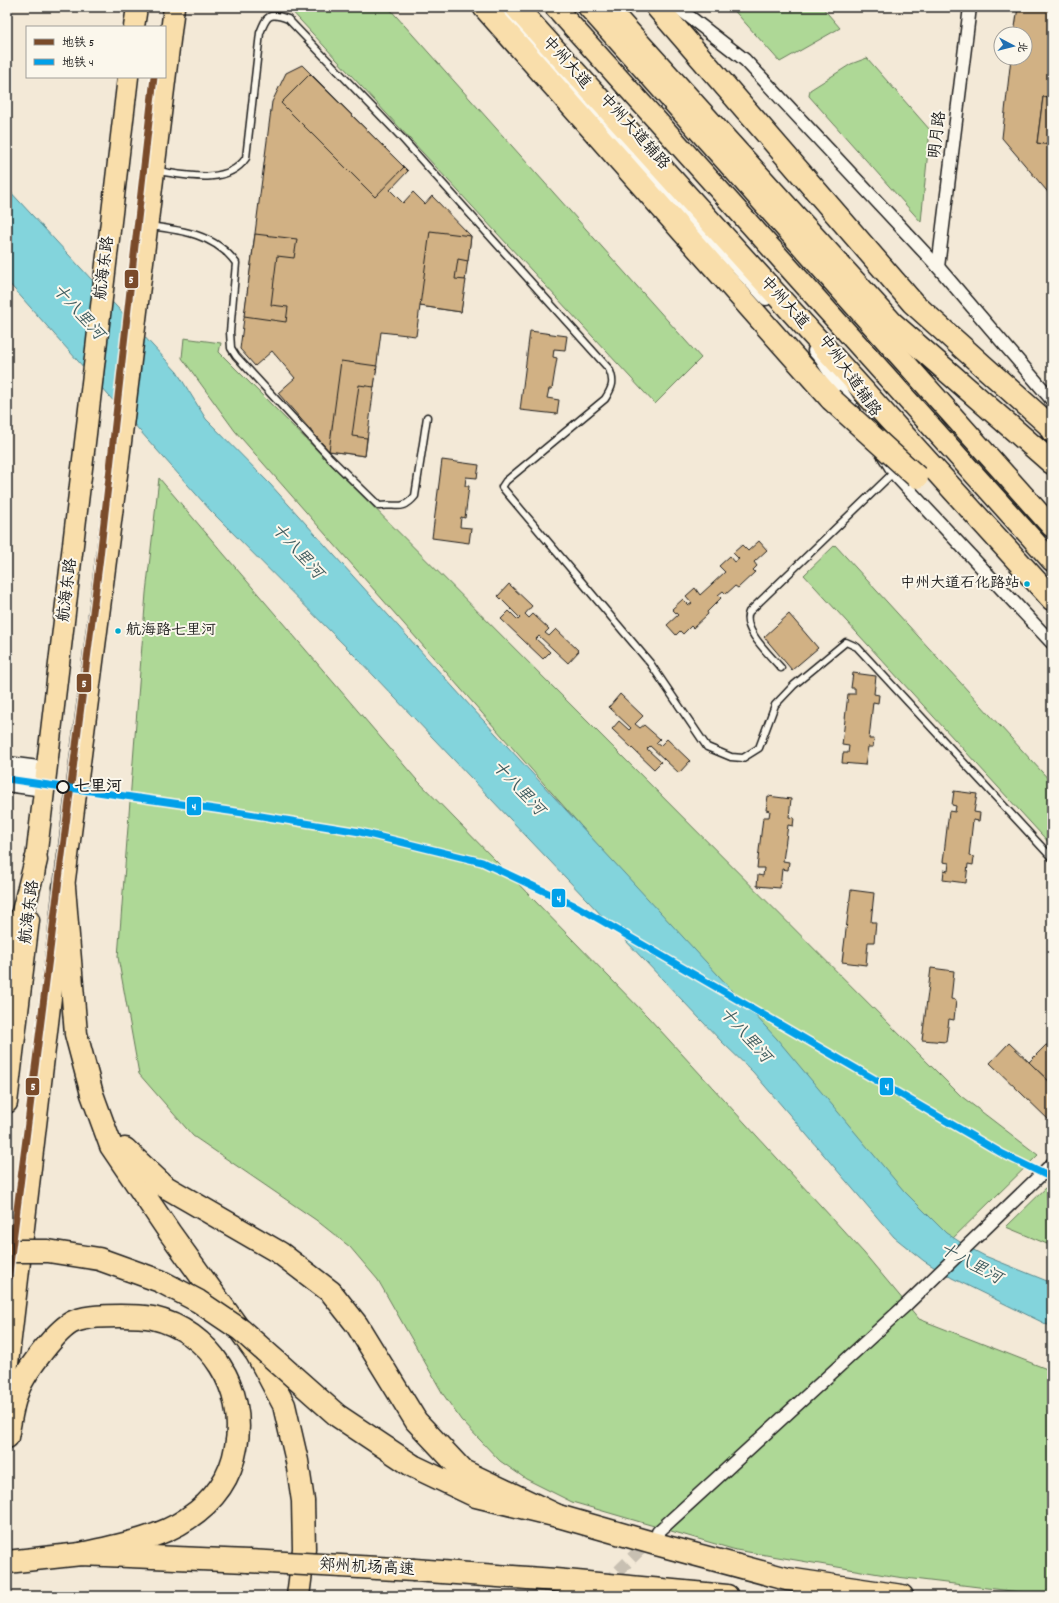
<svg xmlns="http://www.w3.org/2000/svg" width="1059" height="1603" viewBox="0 0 1059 1603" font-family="Dekko,'LXGW WenKai TC',sans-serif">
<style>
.green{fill:#aed896;stroke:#657a59}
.water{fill:#83d4dc;stroke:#5a8a8f}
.building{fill:#d1b184;stroke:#1c1c1c}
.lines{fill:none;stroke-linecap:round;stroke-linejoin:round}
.street-tunnel{stroke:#c8c0b2;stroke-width:12;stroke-dasharray:12 6;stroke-linecap:butt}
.lane-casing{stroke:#1c1c1c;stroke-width:9}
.street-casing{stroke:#1c1c1c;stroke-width:15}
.secondary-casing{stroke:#1c1c1c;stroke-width:21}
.primary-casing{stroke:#1c1c1c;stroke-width:23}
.highway-casing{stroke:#1c1c1c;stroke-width:25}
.lane{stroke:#fbf7ec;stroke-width:6}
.street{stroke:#fbf7ec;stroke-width:12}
.secondary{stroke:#fbf7ec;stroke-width:18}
.primary{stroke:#f9deab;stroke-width:20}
.highway{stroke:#f9deab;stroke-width:22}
.highway-bridge-casing{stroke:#1c1c1c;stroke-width:25;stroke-linecap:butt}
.highway-bridge{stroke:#f9deab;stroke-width:22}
.metro-1-casing{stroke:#fbf7ec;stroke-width:10}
.metro-2-casing{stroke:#fbf7ec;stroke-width:10}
.metro-1{stroke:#7a4b2a;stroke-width:7}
.metro-2{stroke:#00a0e9;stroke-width:7}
.bus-dot{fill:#00a9ce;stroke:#fbf7ec;stroke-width:1.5}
.stop-dot{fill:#fbf7ec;stroke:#1c1c1c;stroke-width:2}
.labels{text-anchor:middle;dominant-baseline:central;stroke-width:4;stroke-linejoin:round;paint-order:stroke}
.bus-label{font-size:15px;fill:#1c1c1c;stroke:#fbf7ec;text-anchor:end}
.street-label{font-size:16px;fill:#1c1c1c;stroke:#fbf7ec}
.stop-label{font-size:16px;font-weight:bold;fill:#1c1c1c;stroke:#fbf7ec;text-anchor:start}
.water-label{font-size:17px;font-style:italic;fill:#405c5f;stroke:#fbf7ec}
.line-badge{stroke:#fbf7ec;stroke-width:1.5}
.badge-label{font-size:11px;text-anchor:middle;font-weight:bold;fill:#fff}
</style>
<rect width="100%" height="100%" fill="#f3e9d7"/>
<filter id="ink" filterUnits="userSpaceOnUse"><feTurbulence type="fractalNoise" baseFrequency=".025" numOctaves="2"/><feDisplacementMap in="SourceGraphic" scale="8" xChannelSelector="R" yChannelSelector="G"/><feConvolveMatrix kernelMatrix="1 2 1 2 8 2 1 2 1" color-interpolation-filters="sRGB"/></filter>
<g filter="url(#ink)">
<g class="green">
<polygon points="288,7 388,7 701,358 655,404"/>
<polygon points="731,7 822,7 840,28 780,62"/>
<polygon points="867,58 930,130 921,222 809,96 810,90 851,64"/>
<polygon points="184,338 221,343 219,352 961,1096 1038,1155 947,1244 235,431 182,358"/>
<polygon points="159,478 416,779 648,1017 864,1253 919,1319 1052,1371 1052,1596 897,1577 736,1550 572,1502 526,1479 500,1461 461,1420 443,1394 378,1280 350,1247 316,1220 193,1136 139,1074 118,957 146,593"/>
<polygon points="835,545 1052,783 1052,846 804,575"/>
<polygon points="1052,1182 1052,1246 1006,1227"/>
</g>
<polygon class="water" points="7,188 177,372 206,419 270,484 472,708 777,1039 904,1191 946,1233 968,1247 985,1256 1052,1283 1052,1327 952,1278 924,1261 894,1237 753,1072 721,1041 356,657 211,511 7,281"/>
<g class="building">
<polygon points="1018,7 1052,7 1052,98 1043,97 1037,143 1052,145 1052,197 1002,138 1011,58 1025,58 1025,34 1014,34"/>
<polygon points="302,65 408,171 390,190 403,203 413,192 425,204 432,196 471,236 461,312 420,306 416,336 381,332 365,456 329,451 278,393 295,378 272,351 255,366 240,349 272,102 286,73"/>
<polygon points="310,74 404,167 375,197 281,103"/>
<polygon points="1043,97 1052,98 1052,145 1037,143"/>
<polygon points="430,231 471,236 468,261 458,259 455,279 466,280 461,312 420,306"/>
<polygon points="255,234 297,239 294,258 277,256 271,305 288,307 286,322 244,316"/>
<polygon points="530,331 567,336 565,350 554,349 553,357 557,358 552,389 549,389 547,398 559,400 557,414 520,410"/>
<polygon points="341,361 377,366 374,387 359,385 352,436 367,438 365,456 329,451"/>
<polygon points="442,460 479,465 477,478 466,477 465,486 469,486 465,518 461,517 460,527 471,528 469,543 432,538"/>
<polygon points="759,541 767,550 754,562 757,566 753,570 755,572 738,588 735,586 726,594 723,591 718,595 721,598 707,612 708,614 693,628 691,626 683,634 680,631 676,635 667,625 678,615 672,609 683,599 689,605 692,603 686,596 695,588 700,595 725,572 719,566 730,556 735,562 739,559 733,553 742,545 748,551"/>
<polygon points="509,584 532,606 525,614 529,618 533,614 549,629 545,633 549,636 556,629 579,651 568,663 539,636 536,639 550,652 543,659 501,619 509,611 518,620 520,618 498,596"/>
<polygon points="789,614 818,648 792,670 764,637"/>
<polygon points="853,673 876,676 874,694 879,695 878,703 873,702 869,739 874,739 873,747 868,747 865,765 842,763 843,753 848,753 849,746 842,745 848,694 855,694 855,688 851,688"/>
<polygon points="620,694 643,716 635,724 640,728 644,725 660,739 656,743 660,746 667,739 690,761 679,773 650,746 647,749 661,762 654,769 612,729 619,721 629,730 631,728 609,707"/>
<polygon points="954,791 977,794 974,812 980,813 979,821 973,820 969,856 974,857 973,865 968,864 966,883 943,880 944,870 948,871 949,863 943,862 949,811 955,812 956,806 952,805"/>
<polygon points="768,796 791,799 789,817 794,818 793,826 788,825 783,861 789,862 788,870 782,869 780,888 757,886 758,875 763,876 764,868 757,868 763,817 769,817 770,811 766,810"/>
<polygon points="851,890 874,893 871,922 876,922 874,942 868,942 866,965 842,962"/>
<polygon points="931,968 954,971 951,999 956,1000 954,1020 949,1019 946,1042 922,1040"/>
<polygon points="1009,1043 1052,1084 1052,1123 990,1063"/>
<polygon points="1046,1045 1052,1046 1052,1084 1029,1062"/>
</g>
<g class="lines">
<polyline class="street-tunnel" points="593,1596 651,1539"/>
<defs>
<g id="lane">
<path d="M157 171C185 175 227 186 246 158L260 33C267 15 269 12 288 19L401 137 609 369C615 382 612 388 605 399L506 481 502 487 650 663 707 747 731 757 743 758 759 748 775 705 794 685 846 642 857 647 1052 858"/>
<path d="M149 226C181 230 215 234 236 263L230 332 231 348 236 356 330 458 379 506C396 503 402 512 415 496L427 417"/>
<path d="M781 668C770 655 741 629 749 612L894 472"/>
</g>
<g id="street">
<polyline points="501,7 652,176 766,299"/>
<polyline points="677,7 745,60 938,267 1052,400"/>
<polyline points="938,267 970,7"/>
<polyline points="814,351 821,359 855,412"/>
<polyline points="884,456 897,477 1052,643"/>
<polyline points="658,1532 907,1304 1052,1164"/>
</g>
<g id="secondary">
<polyline points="7,766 46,771"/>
<polyline points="7,782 44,787"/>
</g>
<g id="primary">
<polyline points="555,7 1052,561"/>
<polyline points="588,7 1052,527"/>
<polyline points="134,27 137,7"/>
<polyline points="34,876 128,77"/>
<polyline points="7,1103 29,920"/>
<polyline points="7,1372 64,887 117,475 174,7"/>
</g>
<g id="highway">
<polyline points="484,7 831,399"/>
<polyline points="516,7 1052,599"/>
<polyline points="606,7 892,323 1052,463"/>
<polyline points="657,7 913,303 1050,426 1052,431"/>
<polyline points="64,887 76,1034 92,1094 111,1146 170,1233 257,1354 284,1405 297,1461 303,1501 304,1549 298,1596"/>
<polyline points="7,975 36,860"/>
<polyline points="125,1149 164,1186 280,1253 331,1292 357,1325 416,1421 463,1471 558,1516"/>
<path d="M7 1437C10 1422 12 1404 18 1390 25 1372 58 1327 75 1321 89 1316 105 1316 120 1316 131 1316 142 1316 153 1318 210 1331 247 1389 236 1447 231 1478 213 1502 187 1519 158 1539 115 1546 81 1554"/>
<polyline points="413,1466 476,1496 558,1516 656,1544 787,1579 902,1596"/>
<polyline points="7,1562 81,1554 248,1561"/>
<polyline points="414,1570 555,1580 727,1596"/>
</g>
</defs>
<use href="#lane" class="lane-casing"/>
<use href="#street" class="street-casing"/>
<use href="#secondary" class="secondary-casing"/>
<use href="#primary" class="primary-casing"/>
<use href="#highway" class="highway-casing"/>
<use href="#lane" class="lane"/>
<use href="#street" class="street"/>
<use href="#secondary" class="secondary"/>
<use href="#primary" class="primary"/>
<use href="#highway" class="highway"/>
<defs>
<g id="highway-bridge">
<polyline points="831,399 917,477"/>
<polyline points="7,1251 48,1251 99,1259 160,1281 198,1301 241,1330 338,1416 413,1466"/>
<polyline points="248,1561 414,1570"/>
</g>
</defs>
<use href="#highway-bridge" class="highway-bridge-casing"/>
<use href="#highway-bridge" class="highway-bridge"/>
<defs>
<polyline id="metro-1" points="7,1288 100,557 154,77"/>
<polyline id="metro-2" points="7,779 243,813 360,832 482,862 578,907 1003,1154 1052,1178"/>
</defs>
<use href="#metro-1" class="metro-1-casing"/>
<use href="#metro-2" class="metro-2-casing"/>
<use href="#metro-1" class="metro-1"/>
<use href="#metro-2" class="metro-2"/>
</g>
</g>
<g class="bus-dot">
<circle cx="1027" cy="584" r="3.5"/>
<circle cx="118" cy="631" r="3.5"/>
</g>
<circle class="stop-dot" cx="63" cy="787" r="6"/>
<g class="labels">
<g class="bus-label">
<text x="1020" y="584">中州大道石化路站</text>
<text x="126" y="631" text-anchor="start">航海路七里河</text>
</g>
<g class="street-label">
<text transform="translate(566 63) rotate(48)">中州大道</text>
<text transform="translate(634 132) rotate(48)">中州大道辅路</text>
<text transform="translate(938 135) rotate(-83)">明月路</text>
<text transform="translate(105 268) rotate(-83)">航海东路</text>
<text transform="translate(784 303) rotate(48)">中州大道</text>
<text transform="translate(849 376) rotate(55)">中州大道辅路</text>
<text transform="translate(68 590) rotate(-83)">航海东路</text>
<text transform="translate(30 912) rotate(-83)">航海东路</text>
<text transform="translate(367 1568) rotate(3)">郑州机场高速</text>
</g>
<g class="stop-label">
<text x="74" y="787">七里河</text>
</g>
<g class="water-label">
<text transform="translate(77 313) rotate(48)">十八里河</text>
<text transform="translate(296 552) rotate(48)">十八里河</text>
<text transform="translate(517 789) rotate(47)">十八里河</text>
<text transform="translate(744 1036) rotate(48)">十八里河</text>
<text transform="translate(970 1265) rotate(28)">十八里河</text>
</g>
</g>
<g class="line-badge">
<rect x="124" y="269" width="15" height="20" rx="4" fill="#7a4b2a"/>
<rect x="76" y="673" width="16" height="20" rx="4" fill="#7a4b2a"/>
<rect x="186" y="796" width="16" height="20" rx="4" fill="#00a0e9"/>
<rect x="551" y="888" width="15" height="20" rx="4" fill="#00a0e9"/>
<rect x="25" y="1077" width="15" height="19" rx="4" fill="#7a4b2a"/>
<rect x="879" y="1077" width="15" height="19" rx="4" fill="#00a0e9"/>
</g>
<g class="badge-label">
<text x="131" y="283">5</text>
<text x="84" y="687">5</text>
<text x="194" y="810">4</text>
<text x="559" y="902">4</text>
<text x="33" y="1090">5</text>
<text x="887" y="1090">4</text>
</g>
<rect width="1059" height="1603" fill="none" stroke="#fbf7ec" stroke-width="24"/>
<rect x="12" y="12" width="1035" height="1579" fill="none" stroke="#1c1c1c" stroke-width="1.5" filter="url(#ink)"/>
<rect x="26" y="26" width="140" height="52" fill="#fbf7ec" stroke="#a29f99"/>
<rect x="34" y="39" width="20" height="6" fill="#7a4b2a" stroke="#a29f99"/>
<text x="62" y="46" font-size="12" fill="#1c1c1c">地铁 5</text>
<rect x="34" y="59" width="20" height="6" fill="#00a0e9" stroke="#a29f99"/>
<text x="62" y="66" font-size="12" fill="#1c1c1c">地铁 4</text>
<g transform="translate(1013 46) rotate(97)"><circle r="19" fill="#fbf7ec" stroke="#a29f99"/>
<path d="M0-3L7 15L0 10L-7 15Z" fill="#1f6fb2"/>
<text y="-6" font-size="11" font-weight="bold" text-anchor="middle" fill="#1c1c1c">北</text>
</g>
</svg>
